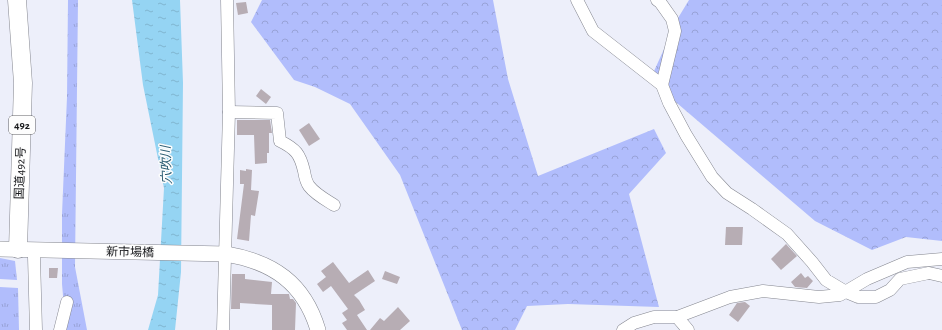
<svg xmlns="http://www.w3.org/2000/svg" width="942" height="330" viewBox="0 0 942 330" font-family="'Alegreya Sans','Noto Sans JP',sans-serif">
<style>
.grass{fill:url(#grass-tufts)}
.forest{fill:url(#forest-crowns)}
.water{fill:url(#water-ripples)}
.building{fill:#b7adb4}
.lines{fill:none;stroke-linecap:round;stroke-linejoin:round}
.minor-casing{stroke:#84868f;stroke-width:13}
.major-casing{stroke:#84868f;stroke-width:16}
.highway-casing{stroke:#84868f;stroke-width:19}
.minor{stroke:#fff;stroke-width:12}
.major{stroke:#fff;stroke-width:15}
.highway{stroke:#fff;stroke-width:18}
.labels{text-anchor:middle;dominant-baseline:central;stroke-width:3;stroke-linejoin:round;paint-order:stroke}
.shield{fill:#fdfdfd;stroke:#5d5d60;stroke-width:1}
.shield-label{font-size:11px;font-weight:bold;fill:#18191c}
.street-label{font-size:12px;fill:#18191c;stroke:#fdfdfd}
.water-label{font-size:13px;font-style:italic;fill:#2d5e74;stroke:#fdfdfd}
</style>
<defs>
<pattern id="grass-tufts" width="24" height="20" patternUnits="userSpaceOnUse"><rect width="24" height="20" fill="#b1bdfc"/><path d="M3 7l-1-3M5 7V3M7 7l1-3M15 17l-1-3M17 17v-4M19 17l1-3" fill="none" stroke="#98a2d7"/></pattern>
<pattern id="forest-crowns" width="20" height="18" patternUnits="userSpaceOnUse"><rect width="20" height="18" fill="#b1bdfc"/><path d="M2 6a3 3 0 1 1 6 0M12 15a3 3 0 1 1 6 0" fill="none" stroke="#98a2d7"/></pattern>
<pattern id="water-ripples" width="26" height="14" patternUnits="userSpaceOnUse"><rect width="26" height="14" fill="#95d4f3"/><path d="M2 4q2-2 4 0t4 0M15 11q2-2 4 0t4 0" fill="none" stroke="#80b5d0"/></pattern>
</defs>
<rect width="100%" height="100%" fill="#edeffa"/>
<g class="grass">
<polygon points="68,0 78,0 75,267 87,330 66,330 62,284 62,214 67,97"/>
<polygon points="0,258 15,261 17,280 0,279"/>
<polygon points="0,287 18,288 19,330 0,330"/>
</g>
<g class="forest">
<polygon points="262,0 493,0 508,79 538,176 654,129 666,153 629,194 659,307 568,304 527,306 515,330 462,330 400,175 350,104 315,87 294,80 251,22"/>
<polygon points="689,0 942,0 942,241 906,237 872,250 815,221 650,80 678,18"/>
</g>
<polygon class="water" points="132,0 180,0 183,83 181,272 175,330 148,330 158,295 164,188 143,85"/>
<g class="building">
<polygon points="246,2 248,13 238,15 236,3"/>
<polygon points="261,89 271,97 266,104 256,96"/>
<polygon points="237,120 270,120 272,133 269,133 269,153 267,153 267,163 255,164 254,135 237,135"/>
<polygon points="309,123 320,139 309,146 299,130"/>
<polygon points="246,169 252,170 251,190 259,191 255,216 251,215 249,241 237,239 244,184 240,184 240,170 246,171"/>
<polygon points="726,227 743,227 742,245 725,245"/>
<polygon points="786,244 797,256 781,270 771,259"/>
<polygon points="333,262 349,283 368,270 375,281 354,295 359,300 365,310 357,315 367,330 347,330 342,323 347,320 342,313 348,309 331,286 323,292 317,284 326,277 321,271"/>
<polygon points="49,268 58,268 57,278 49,278"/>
<polygon points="385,271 400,277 397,284 382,279"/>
<polygon points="801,273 805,278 808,276 813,281 807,288 795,287 791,282"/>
<polygon points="232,274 245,274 245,279 272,282 271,294 289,294 290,299 293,299 296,303 295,330 272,330 272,305 240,303 240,309 231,309"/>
<polygon points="745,302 750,306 738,322 729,315 737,303"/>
<polygon points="398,307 410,321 400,330 370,330 380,318 384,321"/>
</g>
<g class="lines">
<defs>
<g id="minor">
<polyline points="577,0 593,31 662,85 669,103 686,135 712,177 727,193 752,209 787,234 812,262 826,280 846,292 858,297 876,297 890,290 900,279 929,273 942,276"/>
<polyline points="657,0 660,2 672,19 675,31 662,85"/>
<path d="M229 112 277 113 280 141C296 149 300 154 304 171 305 177 306 182 309 186 315 194 326 200 334 205"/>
<polyline points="34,257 36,330"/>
<polyline points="677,317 688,330"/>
<polyline points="60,330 67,302"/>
<polyline points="223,330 229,112 227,0"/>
<polyline points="623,330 634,323 654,317 677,317 730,297 763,291 819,297 840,295 867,279 907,262 942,259"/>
</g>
<path id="major" d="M0 249 226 254C273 262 304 283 318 330"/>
<polyline id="highway" points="17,0 23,83 18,249"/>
</defs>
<use href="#minor" class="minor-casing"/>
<use href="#major" class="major-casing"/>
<use href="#highway" class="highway-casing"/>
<use href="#minor" class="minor"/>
<use href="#major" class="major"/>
<use href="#highway" class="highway"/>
</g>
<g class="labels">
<rect class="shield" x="9" y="116" width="26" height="18" rx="3"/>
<g class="shield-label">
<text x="22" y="125">492</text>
</g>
<g class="street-label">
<text transform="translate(20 173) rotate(-88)">国道492号</text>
<text transform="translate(130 252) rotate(1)">新市場橋</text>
</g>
<g class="water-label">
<text transform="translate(167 165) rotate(-92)">穴吹川</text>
</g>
</g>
</svg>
